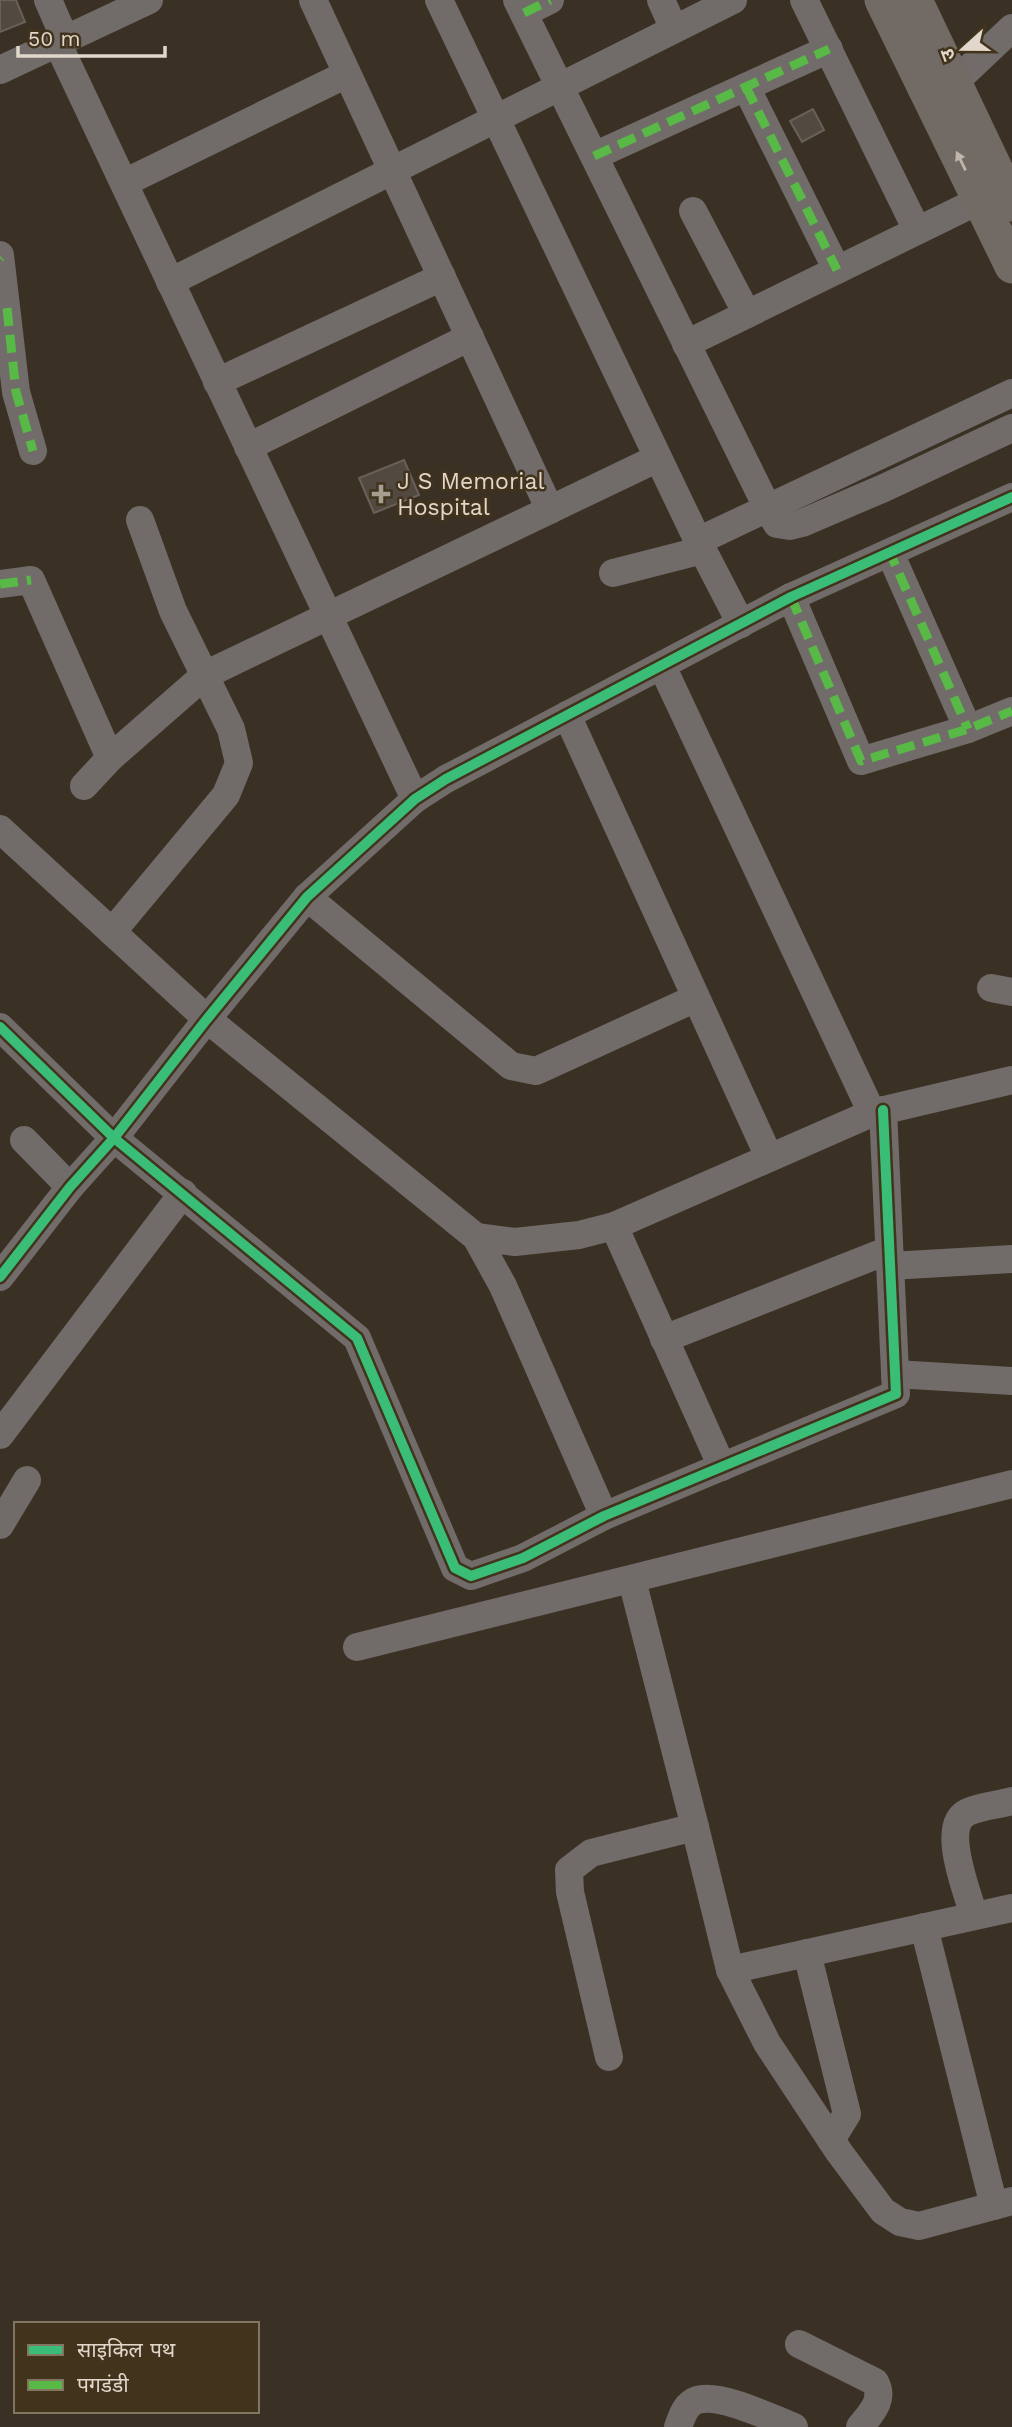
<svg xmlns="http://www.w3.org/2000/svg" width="1012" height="2427" viewBox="0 0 1012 2427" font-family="'Work Sans','Noto Sans Devanagari',sans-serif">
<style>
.building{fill:#524940;stroke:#696057;stroke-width:2}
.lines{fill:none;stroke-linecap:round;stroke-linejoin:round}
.minor{stroke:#716b6a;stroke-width:28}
.major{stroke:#726a65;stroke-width:35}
.quiet{stroke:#58b947;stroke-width:9;stroke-dasharray:18 9;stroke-linecap:butt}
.cycleway-casing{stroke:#42331c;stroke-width:15}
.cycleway{stroke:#3abd76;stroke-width:10}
.oneway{fill:#c0b6ac}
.poi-dot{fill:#a79d90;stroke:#42331c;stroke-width:2.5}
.labels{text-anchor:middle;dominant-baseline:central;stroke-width:5;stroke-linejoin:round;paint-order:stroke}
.poi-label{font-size:23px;fill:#e1d7ca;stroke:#42331c;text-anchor:start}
</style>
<rect width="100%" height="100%" fill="#3a3124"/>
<g class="building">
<polygon points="0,0 16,0 25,22 0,32"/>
<polygon points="813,109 824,130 802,142 790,121"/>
<polygon points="404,460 419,495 374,513 359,478"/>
</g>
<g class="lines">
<g class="minor">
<polyline points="48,0 65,39"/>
<polyline points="313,0 550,510"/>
<polyline points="439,0 698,541 741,624"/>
<polyline points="517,0 768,509 777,524 790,526 802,523 884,488 1012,428"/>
<polyline points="661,0 674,29"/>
<polyline points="804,0 917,230"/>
<polyline points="524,13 550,0"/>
<polyline points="57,42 415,799"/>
<polyline points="0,70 149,0"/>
<polyline points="746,87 837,270"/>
<polyline points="940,96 1012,28"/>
<polyline points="594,156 829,49"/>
<polyline points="124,183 347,74"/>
<polyline points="693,211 747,314"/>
<polyline points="0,255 16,392 33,451"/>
<polyline points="170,282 733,0"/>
<polyline points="686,344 980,200"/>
<polyline points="217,382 442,277"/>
<polyline points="248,447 470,337"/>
<polyline points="698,541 1012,393"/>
<polyline points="890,553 968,729"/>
<polyline points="613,573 703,550"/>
<polyline points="0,584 31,580 110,758"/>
<polyline points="791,597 861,761 968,729 1012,711"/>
<polyline points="662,666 872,1113"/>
<polyline points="567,715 769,1157"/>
<polyline points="84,786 110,758 205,675 658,458"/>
<polyline points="0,829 207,1019 476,1237 503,1286 604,1516"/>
<polyline points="307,897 511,1066 536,1071 696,998"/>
<polyline points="112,932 226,795 239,763 231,729 173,611 140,520"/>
<polyline points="991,988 1012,992"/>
<polyline points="0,1027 114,1138 357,1338 455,1568 471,1576 523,1558 604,1516 896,1394 883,1110"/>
<polyline points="24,1140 70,1187"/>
<polyline points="614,1226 722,1467"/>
<polyline points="476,1237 515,1242 579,1235 614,1226 872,1113 1012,1080"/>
<polyline points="890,1266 1012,1259"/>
<polyline points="0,1277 70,1187 114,1138 207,1019 307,897 415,799 446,779 791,597 1012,497"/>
<polyline points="664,1339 889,1250"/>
<polyline points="895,1374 1012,1381"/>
<polyline points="0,1435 183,1193"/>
<polyline points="0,1525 27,1480"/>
<polyline points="357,1647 1012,1484"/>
<polyline points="695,1827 730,1970 767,2043 839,2152 883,2211 900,2222 919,2226 1012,2201"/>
<path d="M974 1916C968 1893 939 1825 968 1812 981 1806 998 1805 1012 1801"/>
<polyline points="924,1927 994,2206"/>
<polyline points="807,1953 847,2114 831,2140"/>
<polyline points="730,1970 1012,1908"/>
<polyline points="609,2057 570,1892 569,1870 591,1853 695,1827 632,1580"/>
<path d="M799 2344 875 2382C885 2400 871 2413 860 2427"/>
<path d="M678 2427C682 2417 685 2404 697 2400 721 2393 771 2418 794 2427"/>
</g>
<g class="major">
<polyline points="882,0 1012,266"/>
<polyline points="915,0 1012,204"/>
</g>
<g class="quiet">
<polyline points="524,13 550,0"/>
<polyline points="746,87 837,270"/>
<polyline points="594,156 829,49"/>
<polyline points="0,258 1,257"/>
<polyline points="7,308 16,392 33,451"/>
<polyline points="894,551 890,553 968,729"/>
<polyline points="0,584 31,580"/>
<polyline points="791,597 861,761 968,729 1012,711"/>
</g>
<defs>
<g id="cycleway">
<polyline points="0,1027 114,1138 357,1338 455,1568 471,1576 523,1558 604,1516 896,1394 883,1110"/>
<polyline points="0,1277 70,1187 114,1138 207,1019 307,897 415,799 446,779 791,597 1012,497"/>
</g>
</defs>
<use href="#cycleway" class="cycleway-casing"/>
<use href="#cycleway" class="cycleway"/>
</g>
<defs><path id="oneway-solid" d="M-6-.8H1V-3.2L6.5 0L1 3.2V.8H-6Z" transform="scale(1.75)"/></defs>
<use class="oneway" href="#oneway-solid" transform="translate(961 161) rotate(-116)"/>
<path class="poi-dot" d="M377.5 483.5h7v7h7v7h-7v7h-7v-7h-7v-7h7z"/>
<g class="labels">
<g class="poi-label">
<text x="397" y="481">J S Memorial<tspan x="397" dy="26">Hospital</tspan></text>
</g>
</g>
<rect x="14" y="2322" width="245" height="91" fill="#42331c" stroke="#827562" stroke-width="2"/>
<rect x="28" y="2345" width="35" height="10" fill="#3abd76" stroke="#827562" stroke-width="2"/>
<text x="77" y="2357" font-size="21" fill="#e1d7ca">साइकिल पथ</text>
<rect x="28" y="2380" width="35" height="10" fill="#58b947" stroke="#827562" stroke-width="2"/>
<text x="77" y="2392" font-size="21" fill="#e1d7ca">पगडंडी</text>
<g transform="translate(963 49) rotate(249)" stroke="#42331c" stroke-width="5" paint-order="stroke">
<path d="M0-5L12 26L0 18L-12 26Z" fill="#e1d7ca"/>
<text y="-10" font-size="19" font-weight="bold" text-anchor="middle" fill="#e1d7ca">उ</text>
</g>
<path d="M18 46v10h147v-10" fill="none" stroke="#e1d7ca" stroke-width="3.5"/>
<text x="28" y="46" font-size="21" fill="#e1d7ca" stroke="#42331c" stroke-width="5" paint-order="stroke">50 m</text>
</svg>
